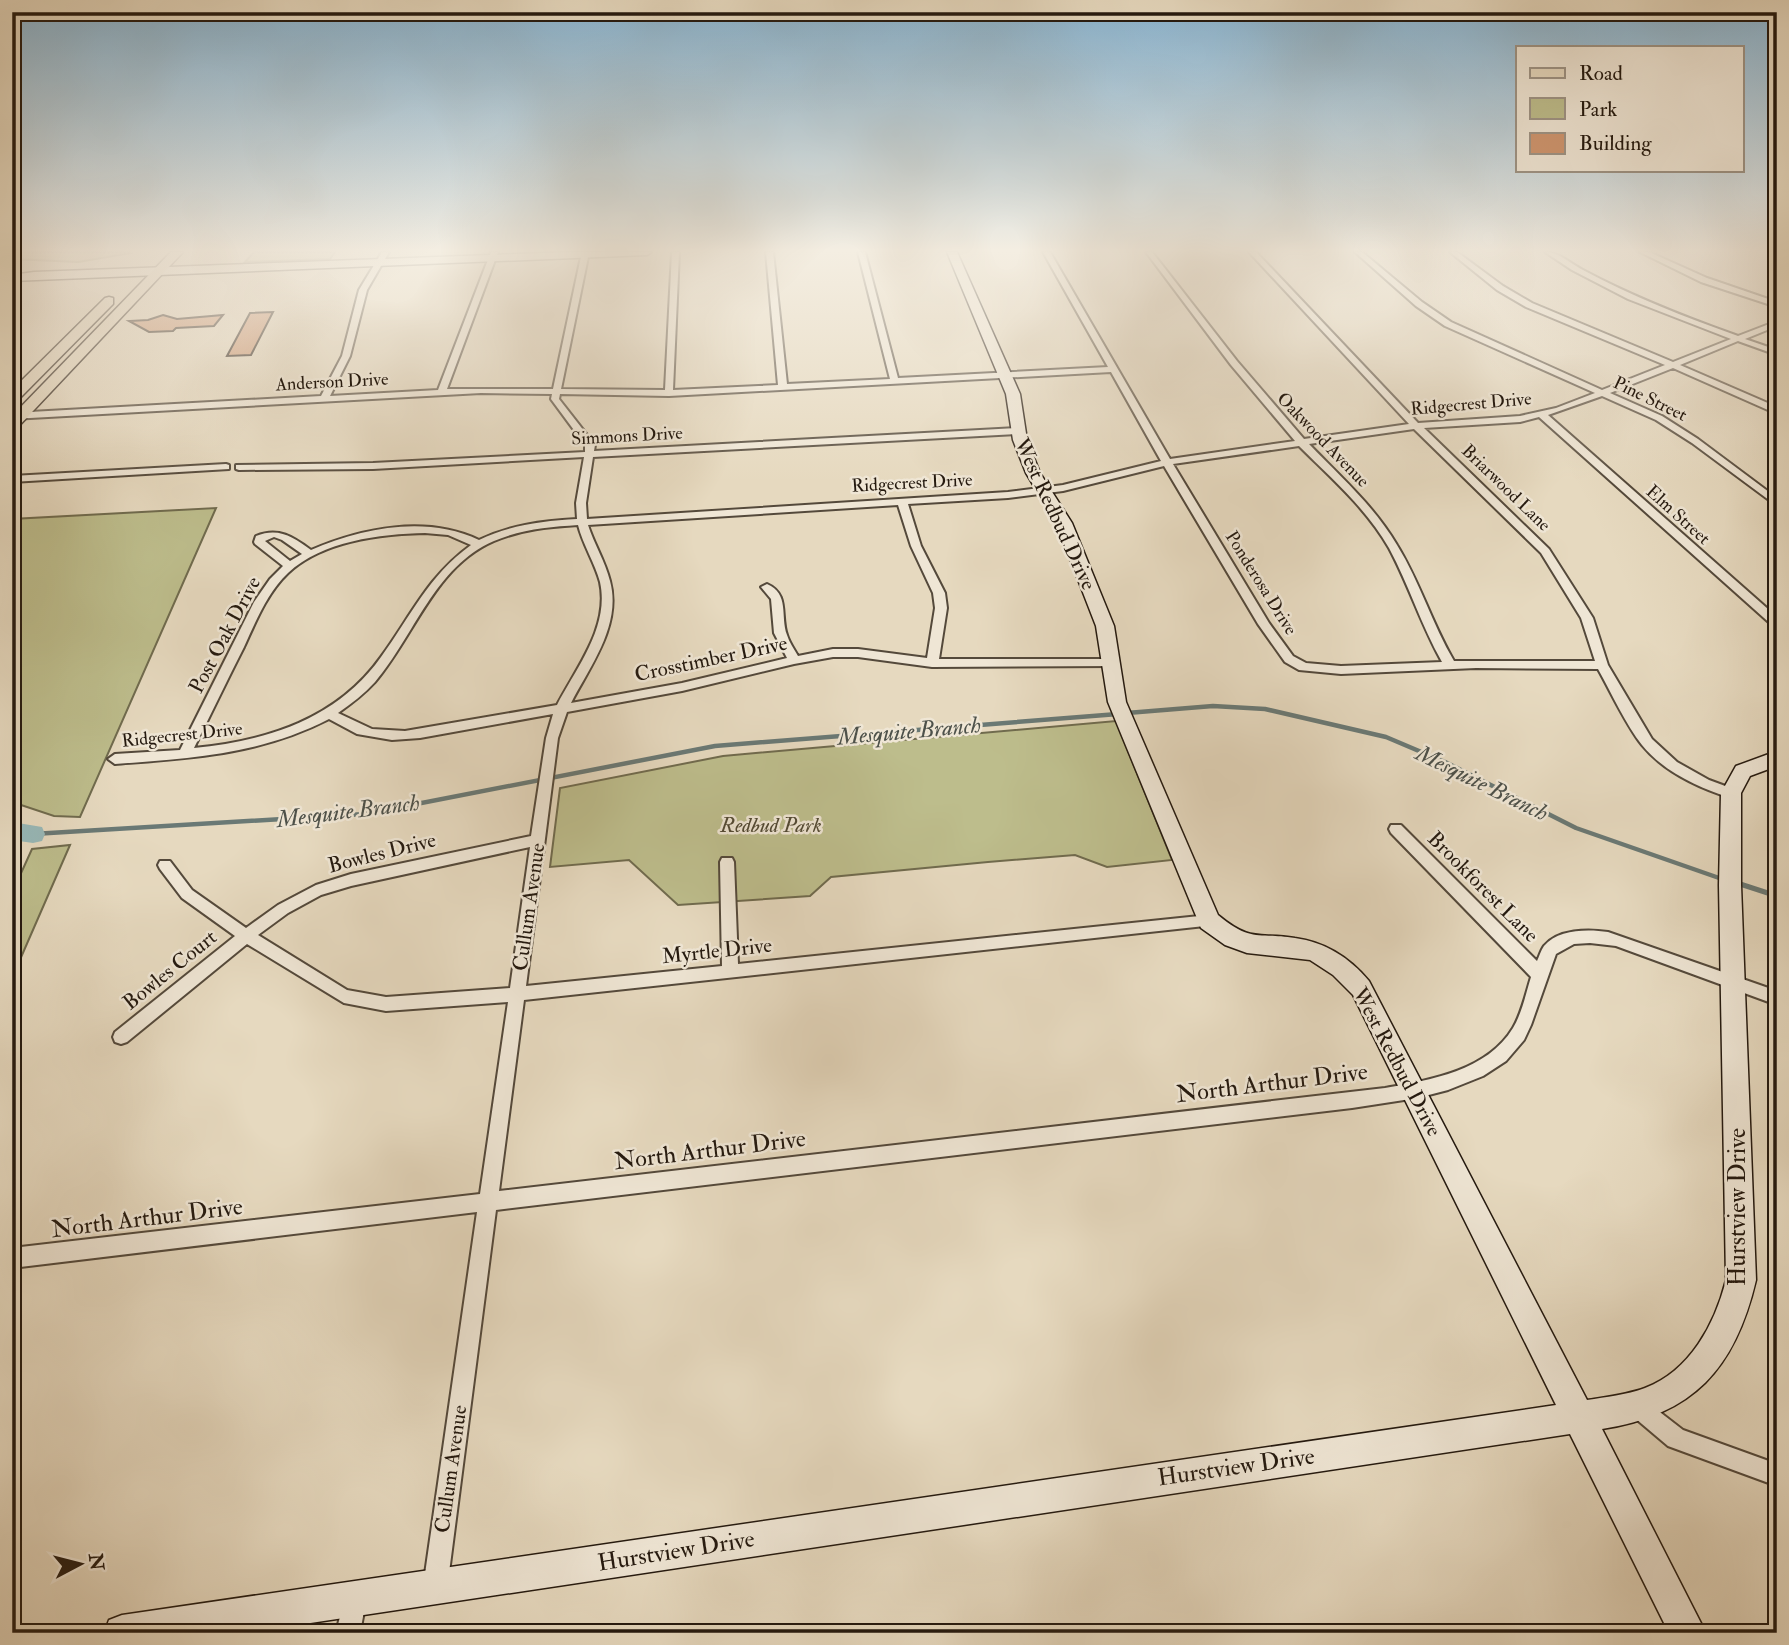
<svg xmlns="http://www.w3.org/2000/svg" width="1789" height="1645" viewBox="0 0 1789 1645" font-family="'IM FELL Double Pica',serif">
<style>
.green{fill:#bdbd8c;stroke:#706b4e;stroke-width:2}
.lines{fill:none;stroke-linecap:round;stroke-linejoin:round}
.stream-far1{stroke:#6a7975;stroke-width:4.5}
.stream{stroke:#6a7975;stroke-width:5}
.river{fill:#98b9b9;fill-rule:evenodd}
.building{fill:#ce9670;stroke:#24190f;stroke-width:2}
.street-casing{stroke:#54493b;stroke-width:4}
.secondary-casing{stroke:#24190f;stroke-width:3}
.primary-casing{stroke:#24190f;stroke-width:3}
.street{fill:#efe6d5;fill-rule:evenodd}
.secondary{fill:#efe6d5;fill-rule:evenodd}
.primary{fill:#e6d9bf;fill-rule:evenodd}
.labels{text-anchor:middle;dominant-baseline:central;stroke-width:5;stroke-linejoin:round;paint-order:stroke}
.far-street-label{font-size:18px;fill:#24190f;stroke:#efe6d5}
.street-label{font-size:21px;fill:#24190f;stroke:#efe6d5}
.park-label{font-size:21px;font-style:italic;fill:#524a34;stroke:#efe6d5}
.water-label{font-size:23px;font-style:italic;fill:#4d514a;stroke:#efe6d5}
.near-street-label{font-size:24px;fill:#24190f;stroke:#efe6d5}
</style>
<rect width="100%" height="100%" fill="#e6d9bf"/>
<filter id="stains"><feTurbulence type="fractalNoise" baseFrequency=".00286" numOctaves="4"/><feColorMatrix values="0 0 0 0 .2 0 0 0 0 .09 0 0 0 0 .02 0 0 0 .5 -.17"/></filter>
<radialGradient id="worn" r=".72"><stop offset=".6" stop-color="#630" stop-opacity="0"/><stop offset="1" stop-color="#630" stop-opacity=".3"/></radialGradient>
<g class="green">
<polygon points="12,252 130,252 131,253 78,262 12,259"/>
<polygon points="254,252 335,252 330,259 245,262"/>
<polygon points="216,508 80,817 54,816 12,802 12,519"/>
<polygon points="1116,721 1172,860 1107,867 1075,855 988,862 831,877 810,896 678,905 629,860 550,867 560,788 723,756"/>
<polygon points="70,845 12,978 12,893 32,849"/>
</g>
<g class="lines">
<g class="stream-far1">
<polyline points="1127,713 1213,706 1265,709 1386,737 1445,762 1576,828 1722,879"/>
<polyline points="33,834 365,814 715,746 1118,714"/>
</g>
<polyline class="stream" points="1737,883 1777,896"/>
<polygon class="river" points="12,822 42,827 45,834 42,841 33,843 12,840"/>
</g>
<g class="building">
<polygon points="273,312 251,355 227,356 250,313"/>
<polygon points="163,315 177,319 223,315 214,326 176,328 173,331 149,332 129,321 148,320"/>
</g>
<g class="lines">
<defs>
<g id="street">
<path d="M382 252H389L367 290 350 356 330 396 438 390 491 252H498L447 389H553L582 252H589L561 389 665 390 672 252H679L673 390 778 385 766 252H773L787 384 890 379 858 252H865L898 378 1108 367 1043 252H1050L1170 459 1295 441 1231 365 1146 252H1152L1237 361 1304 439 1409 424 1249 252H1256L1418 423 1520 416 1556 408 1595 393 1445 326 1416 306 1355 252H1362L1422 302 1451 322 1602 390 1665 365 1526 307 1497 290 1450 252H1457L1503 286 1532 303 1673 362 1731 339 1628 299 1572 270 1545 252C1559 252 1571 264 1583 270 1633 297 1685 317 1738 336L1777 321V326L1745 339 1777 350V355L1738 341 1680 365 1777 407V414L1673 368 1610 393 1662 416 1698 439 1777 498V506L1692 443 1656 420 1602 396 1548 415 1777 617V626H1773L1539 417 1520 422 1424 428 1549 549 1593 618 1608 665 1652 739 1677 762 1709 780 1736 790 1738 793 1736 796 1731 798C1699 788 1664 772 1642 745 1626 725 1611 692 1598 669L1476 668 1341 674 1299 670 1285 662 1258 624 1164 466 1063 491 1008 498 908 504 921 546 945 593 947 608 939 659H1110L1116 663 1114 666 932 667 858 657H833L794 664 682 691 567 712 558 738 526 986 722 966 720 862 722 858H732L734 862 738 964 1209 915 1214 917 1217 921 1214 925 524 1000 499 1191 1385 1088C1430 1080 1487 1071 1513 1028 1522 1013 1526 993 1531 977L1391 833 1389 829 1391 825H1401L1537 961C1539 957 1541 950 1544 946 1558 929 1588 929 1608 932L1777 991V1005L1616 946 1590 943 1574 944 1556 954 1531 1025 1524 1040 1506 1061 1483 1076 1448 1090 1417 1098 1352 1108 496 1210 447 1588 443 1596 435 1600 427 1596 423 1588 477 1212 12 1268V1248L480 1194 508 1002 386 1011 344 1003 247 944 127 1042 121 1044 115 1042 113 1037 115 1032 235 936 182 898 160 869 158 865 160 861H170L192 890 246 928 278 905 316 885 351 874 531 836 546 738 553 714 420 738 392 740 357 734 329 719C259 755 191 758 115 764L108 759 115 754 180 750 254 602 270 579 283 566 255 544 254 542 256 536C279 527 293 537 311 550 362 528 426 515 479 540 510 525 542 521 577 519L576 503 584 457 373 469 239 470 236 469V465L373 463 585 452V445L551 399 552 394 481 393 12 419V413L321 396 342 356 359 290ZM1111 372 1161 461 1063 485 1008 492 587 519 586 503 593 457 1017 434 1022 431 1017 428 594 451 595 445 559 399 560 394 669 396ZM1414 429 1541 553 1581 618 1595 661H1454C1432 624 1420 582 1397 545 1374 506 1340 476 1309 444ZM1299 446C1331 478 1366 508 1389 548 1409 585 1421 625 1442 662L1341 666 1306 663 1293 656 1269 623 1173 464ZM898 505 911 546 933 593 935 608 927 658 858 649H833L798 656C794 649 789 642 787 635 780 616 790 594 767 584L761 587 771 599 774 633 787 658 682 683 571 703C590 666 622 625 610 581 605 561 594 544 588 525ZM578 525C583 545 595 563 600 582 610 627 576 668 557 705L405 731 372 729 338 713C351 704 364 694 375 682 415 635 434 567 494 541 522 529 549 527 578 525ZM425 533 448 535 471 545C428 576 411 616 381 657 337 719 267 741 194 748 211 714 227 680 244 647 256 621 267 593 288 573 322 541 380 534 425 533ZM274 537 282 540 302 554 290 561 265 541ZM530 847 510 988 386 997 347 990 258 935 288 913 321 895 351 886Z"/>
<polygon points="1640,252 1649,252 1707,278 1777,302 1777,307 1701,282"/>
<polygon points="226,464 229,465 229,469 12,482 12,476"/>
<polygon points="1636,1395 1643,1399 1683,1430 1777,1464 1777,1486 1668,1446 1629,1413 1625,1406 1629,1399"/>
<polygon points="354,1588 362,1592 366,1600 360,1633 336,1633 346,1592"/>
</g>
<g id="secondary">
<polygon points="571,252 652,252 647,255 12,281 12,275 34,272"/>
<path d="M947 252H957L1020 394 1027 440 1040 473 1072 523 1114 626 1126 702 1218 915C1252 943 1257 932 1295 938 1325 942 1350 958 1369 981L1587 1400C1606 1397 1626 1395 1645 1388 1690 1371 1715 1324 1726 1280L1719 885 1721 793 1736 766 1777 751V766L1750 776 1741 793V885L1756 1280C1735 1369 1693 1415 1602 1429L1706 1633H1669L1570 1434 244 1633H104L109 1620 122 1615 1556 1405 1353 995 1333 975 1310 960 1247 953 1225 945 1201 928 1108 702 1096 626 1056 523 1026 473 1013 440 1006 394Z"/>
</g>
<g id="primary">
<polygon points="171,252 183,252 17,428 12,429 12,416"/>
<polygon points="109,297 113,298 113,304 17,401 12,402 12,390 105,298"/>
</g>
</defs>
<use href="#street" class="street-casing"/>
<use href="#secondary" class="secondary-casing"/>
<use href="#primary" class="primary-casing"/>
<use href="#street" class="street"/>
<use href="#secondary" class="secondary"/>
<use href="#primary" class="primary"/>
</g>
<linearGradient id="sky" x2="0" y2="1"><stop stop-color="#88b6d5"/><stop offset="0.52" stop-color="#f4eee2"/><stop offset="1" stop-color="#f4eee2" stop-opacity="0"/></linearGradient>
<rect width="1789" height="482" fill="url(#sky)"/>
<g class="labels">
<g class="far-street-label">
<text transform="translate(332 382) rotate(-3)">Anderson Drive</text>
<text transform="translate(1650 399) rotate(26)">Pine Street</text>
<text transform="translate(1471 404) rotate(-5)">Ridgecrest Drive</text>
<text transform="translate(627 436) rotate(-3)">Simmons Drive</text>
<text transform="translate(1323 440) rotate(46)">Oakwood Avenue</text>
<text transform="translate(912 483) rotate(-3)">Ridgecrest Drive</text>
<text transform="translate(1506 488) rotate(44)">Briarwood Lane</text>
<text transform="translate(1678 515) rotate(42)">Elm Street</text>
<text transform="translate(1261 583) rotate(58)">Ponderosa Drive</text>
<text transform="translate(182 735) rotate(-6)">Ridgecrest Drive</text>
</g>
<g class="street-label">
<text transform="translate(1055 514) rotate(65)">West Redbud Drive</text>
<text transform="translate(225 635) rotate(-62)">Post Oak Drive</text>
<text transform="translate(711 659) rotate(-12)">Crosstimber Drive</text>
<text transform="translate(382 853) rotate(-14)">Bowles Drive</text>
<text transform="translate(1483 887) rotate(45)">Brookforest Lane</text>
<text transform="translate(529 907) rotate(-82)">Cullum Avenue</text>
<text transform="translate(717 951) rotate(-6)">Myrtle Drive</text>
<text transform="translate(170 970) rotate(-39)">Bowles Court</text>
<text transform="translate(1397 1062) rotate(62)">West Redbud Drive</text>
<text transform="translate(451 1469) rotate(-82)">Cullum Avenue</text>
</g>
<g class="park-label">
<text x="771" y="825">Redbud Park</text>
</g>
<g class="water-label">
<text transform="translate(909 731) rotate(-5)">Mesquite Branch</text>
<text transform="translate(1482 783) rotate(26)">Mesquite Branch</text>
<text transform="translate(348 811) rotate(-7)">Mesquite Branch</text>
</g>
<g class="near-street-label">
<text transform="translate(1272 1083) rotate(-7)">North Arthur Drive</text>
<text transform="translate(710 1150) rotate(-7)">North Arthur Drive</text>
<text transform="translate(1737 1207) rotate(-90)">Hurstview Drive</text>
<text transform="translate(147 1218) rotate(-7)">North Arthur Drive</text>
<text transform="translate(1236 1467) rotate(-8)">Hurstview Drive</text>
<text transform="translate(676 1551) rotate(-9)">Hurstview Drive</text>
</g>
</g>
<rect width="1789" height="1645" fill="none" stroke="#e6d9bf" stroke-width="42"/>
<rect x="14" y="14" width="1761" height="1617" fill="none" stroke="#24190f" stroke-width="3.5"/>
<rect x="21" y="21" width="1747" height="1603" fill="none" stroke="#24190f" stroke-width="2"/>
<rect x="1516" y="46" width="228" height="126" fill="#efe6d5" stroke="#9e9486" stroke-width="2"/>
<rect x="1530" y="68" width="35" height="10" fill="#e6d9bf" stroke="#9e9486" stroke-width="2"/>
<text x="1579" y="80" font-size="21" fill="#24190f">Road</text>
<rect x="1530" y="98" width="35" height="21" fill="#bdbd8c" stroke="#9e9486" stroke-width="2"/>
<text x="1579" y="116" font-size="21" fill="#24190f">Park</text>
<rect x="1530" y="133" width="35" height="21" fill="#ce9670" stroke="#9e9486" stroke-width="2"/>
<text x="1579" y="150" font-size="21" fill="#24190f">Building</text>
<g transform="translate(80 1564) rotate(83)" stroke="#efe6d5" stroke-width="5" paint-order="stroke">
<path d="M0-5L12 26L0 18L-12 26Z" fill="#24190f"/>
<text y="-10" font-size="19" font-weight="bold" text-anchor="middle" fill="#24190f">N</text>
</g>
<rect width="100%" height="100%" filter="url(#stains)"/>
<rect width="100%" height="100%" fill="url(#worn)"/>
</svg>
